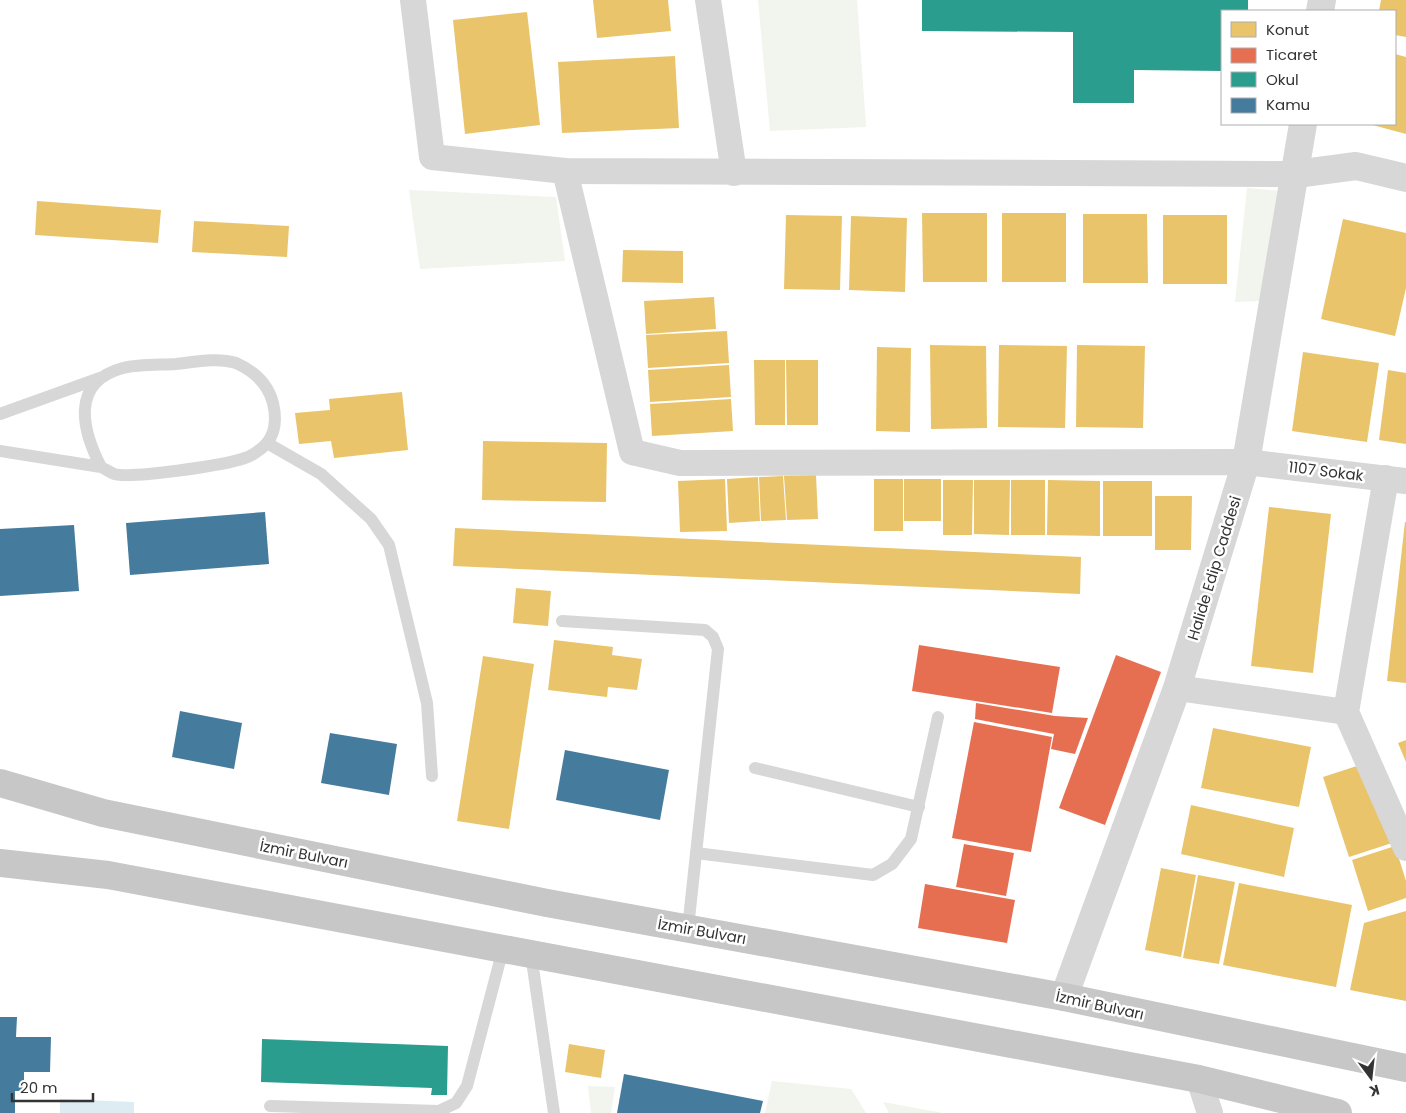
<svg xmlns="http://www.w3.org/2000/svg" width="1406" height="1113" viewBox="0 0 1406 1113" font-family="Poppins,sans-serif">
<style>
.green{fill:#f1f5ed}
.water{fill:#ddebf3}
.homes{fill:#e9c46a}
.shops{fill:#e76f51}
.schools{fill:#2a9d8f}
.public{fill:#457b9d}
.lines{fill:none;stroke-linecap:round;stroke-linejoin:round}
.service{stroke:#d7d7d7;stroke-width:12}
.minor{stroke:#d7d7d7;stroke-width:26}
.tertiary{stroke:#d7d7d7;stroke-width:28}
.trunk{stroke:#c7c7c7;stroke-width:28}
.labels{text-anchor:middle;dominant-baseline:central;stroke-width:5;stroke-linejoin:round;paint-order:stroke}
.street-label{font-size:15px;fill:#333;stroke:#fff}
</style>
<rect width="100%" height="100%" fill="#fff"/>
<g class="green">
<polygon points="758,0 857,0 866,127 770,131"/>
<polygon points="1247,188 1281,191 1261,301 1235,302"/>
<polygon points="409,190 556,197 565,261 420,269"/>
<polygon points="772,1081 851,1089 866,1113 765,1113"/>
<polygon points="588,1086 615,1087 611,1113 591,1113"/>
<polygon points="883,1102 943,1113 889,1113"/>
</g>
<polygon class="water" points="60,1099 134,1102 134,1113 60,1113"/>
<g class="homes">
<polygon points="593,0 668,0 671,31 597,38"/>
<polygon points="1381,0 1406,0 1406,37 1395,35 1395,11 1379,11"/>
<polygon points="527,12 540,125 465,134 453,20"/>
<polygon points="1395,54 1406,57 1406,134 1369,124 1395,124"/>
<polygon points="675,56 679,128 562,133 558,62"/>
<polygon points="37,201 161,210 158,243 35,235"/>
<polygon points="922,213 987,213 987,282 923,282"/>
<rect x="1002" y="213" width="64" height="69"/>
<polygon points="1083,214 1147,214 1148,283 1083,283"/>
<polygon points="786,215 842,216 840,290 784,289"/>
<rect x="1163" y="215" width="64" height="69"/>
<polygon points="851,216 907,218 905,292 849,290"/>
<polygon points="1343,219 1406,233 1406,288 1395,336 1321,319"/>
<polygon points="194,221 289,226 287,257 192,252"/>
<polygon points="623,250 683,251 683,283 622,282"/>
<polygon points="714,297 716,329 646,334 644,301"/>
<polygon points="727,331 729,363 648,368 646,335"/>
<polygon points="930,345 986,346 987,428 931,429"/>
<polygon points="999,345 1067,346 1065,428 998,427"/>
<polygon points="1077,345 1145,346 1143,428 1076,427"/>
<polygon points="877,347 911,348 910,432 876,431"/>
<polygon points="1303,352 1379,363 1367,442 1292,431"/>
<polygon points="754,360 785,360 785,425 755,425"/>
<polygon points="786,360 818,360 818,425 787,425"/>
<polygon points="729,365 731,397 650,402 648,370"/>
<polygon points="1388,370 1406,373 1406,444 1379,440"/>
<polygon points="402,392 408,450 334,458 331,441 299,444 295,413 330,410 329,399"/>
<polygon points="731,399 733,431 652,436 650,404"/>
<polygon points="483,441 607,443 606,502 482,500"/>
<polygon points="816,475 818,519 787,520 784,476"/>
<polygon points="783,476 786,520 761,521 759,477"/>
<polygon points="758,477 760,521 729,523 727,479"/>
<polygon points="725,479 727,531 680,532 678,481"/>
<rect x="874" y="479" width="29" height="52"/>
<rect x="904" y="479" width="37" height="42"/>
<polygon points="943,480 973,480 972,535 943,535"/>
<polygon points="974,480 1010,480 1009,535 974,534"/>
<rect x="1011" y="480" width="34" height="55"/>
<polygon points="1048,480 1100,481 1100,536 1047,535"/>
<rect x="1103" y="481" width="49" height="55"/>
<polygon points="1155,496 1192,496 1191,550 1155,550"/>
<polygon points="1269,507 1331,514 1313,673 1251,666"/>
<polygon points="1405,522 1406,522 1406,683 1387,681"/>
<polygon points="455,528 1081,557 1080,594 453,566"/>
<polygon points="516,588 551,591 548,626 513,623"/>
<polygon points="554,640 613,647 612,655 642,659 637,690 608,687 607,697 548,690"/>
<polygon points="483,656 534,664 509,829 457,821"/>
<polygon points="1213,728 1311,747 1299,807 1201,788"/>
<polygon points="1406,740 1406,762 1398,743"/>
<polygon points="1366,763 1392,843 1349,857 1323,777"/>
<polygon points="1191,805 1294,828 1284,877 1181,854"/>
<polygon points="1395,846 1406,881 1406,898 1368,911 1352,860"/>
<polygon points="1161,868 1196,875 1181,957 1145,950"/>
<polygon points="1198,875 1235,882 1219,964 1183,958"/>
<polygon points="1239,883 1352,905 1336,987 1223,965"/>
<polygon points="1406,911 1406,1001 1350,990 1364,923"/>
<polygon points="569,1044 605,1050 601,1078 565,1072"/>
</g>
<g class="shops">
<polygon points="919,645 1060,667 1052,713 912,691"/>
<polygon points="1116,655 1161,672 1105,825 1059,808"/>
<polygon points="976,703 1055,716 1088,718 1075,754 1051,749 1054,734 975,719"/>
<polygon points="974,722 1052,737 1031,852 952,838"/>
<polygon points="964,844 1014,853 1006,896 956,887"/>
<polygon points="925,884 1015,900 1007,943 918,928"/>
</g>
<g class="schools">
<polygon points="922,0 1248,0 1248,11 1222,11 1222,71 1134,70 1134,103 1073,103 1073,32 922,31"/>
<polygon points="262,1039 448,1046 447,1095 431,1095 432,1088 261,1082"/>
</g>
<g class="public">
<polygon points="265,512 269,564 130,575 126,523"/>
<polygon points="74,525 79,591 0,596 0,529"/>
<polygon points="180,711 242,723 234,769 172,757"/>
<polygon points="330,733 397,744 389,795 321,783"/>
<polygon points="565,750 669,770 660,820 556,800"/>
<polygon points="0,1017 17,1017 16,1037 51,1037 50,1072 24,1072 24,1091 15,1091 15,1113 0,1113"/>
<polygon points="624,1074 763,1101 760,1113 617,1113"/>
</g>
<g class="lines">
<g class="service">
<polyline points="0,414 100,378"/>
<polyline points="267,443 321,474 371,519 389,545 427,703 432,776"/>
<path d="M0 451 101 467C105 469 110 472 114 474 133 479 225 465 245 458 252 456 263 448 267 443 276 432 276 416 273 403 268 384 254 371 236 363 218 357 194 362 176 364 159 365 139 364 123 368 70 382 82 430 101 467"/>
<polyline points="562,621 705,630 713,637 718,649 688,928"/>
<polyline points="755,768 919,807"/>
<polyline points="696,853 873,875 892,864 911,839 938,717"/>
<polyline points="531,954 554,1113"/>
<polyline points="270,1106 439,1111 456,1103 467,1086 503,949"/>
</g>
<g class="minor">
<polyline points="413,0 432,157 565,171 1296,174"/>
<polyline points="708,0 734,173"/>
<polyline points="565,171 632,452 680,463 1246,462 1406,481"/>
<polyline points="1386,478 1346,712 1406,848"/>
<polyline points="1177,688 1346,712"/>
<polyline points="1199,1079 1210,1113"/>
</g>
<g class="tertiary">
<polyline points="1320,11 1322,0"/>
<polyline points="1296,174 1356,166 1406,178"/>
<polyline points="1064,997 1177,688 1246,462 1303,124"/>
</g>
<g class="trunk">
<polyline points="0,783 103,813 547,903 1064,997 1406,1068"/>
<polyline points="0,863 108,875 1199,1079 1338,1113"/>
</g>
</g>
<g class="labels">
<g class="street-label">
<text transform="translate(1326 471) rotate(7)">1107 Sokak</text>
<text transform="translate(1214 568) rotate(-73)">Halide Edip Caddesi</text>
<text transform="translate(304 854) rotate(11)">İzmir Bulvarı</text>
<text transform="translate(702 931) rotate(10)">İzmir Bulvarı</text>
<text transform="translate(1100 1005) rotate(12)">İzmir Bulvarı</text>
</g>
</g>
<rect x="1221" y="10" width="175" height="115" fill="#ffffff" stroke="#adadad"/>
<rect x="1231" y="22" width="25" height="15" fill="#e9c46a" stroke="#adadad"/>
<text x="1266" y="35" font-size="15" fill="#333333">Konut</text>
<rect x="1231" y="48" width="25" height="15" fill="#e76f51" stroke="#adadad"/>
<text x="1266" y="60" font-size="15" fill="#333333">Ticaret</text>
<rect x="1231" y="72" width="25" height="15" fill="#2a9d8f" stroke="#adadad"/>
<text x="1266" y="85" font-size="15" fill="#333333">Okul</text>
<rect x="1231" y="98" width="25" height="15" fill="#457b9d" stroke="#adadad"/>
<text x="1266" y="110" font-size="15" fill="#333333">Kamu</text>
<g transform="translate(1371 1078) rotate(165)" stroke="#ffffff" stroke-width="4" paint-order="stroke">
<path d="M0-4L9 19L0 12L-9 19Z" fill="#333333"/>
<text y="-8" font-size="14" font-weight="bold" text-anchor="middle" fill="#333333">K</text>
</g>
<path d="M12 1093v8h81v-8" fill="none" stroke="#333333" stroke-width="2.5"/>
<text x="20" y="1093" font-size="15" fill="#333333" stroke="#ffffff" stroke-width="4" paint-order="stroke">20 m</text>
</svg>
